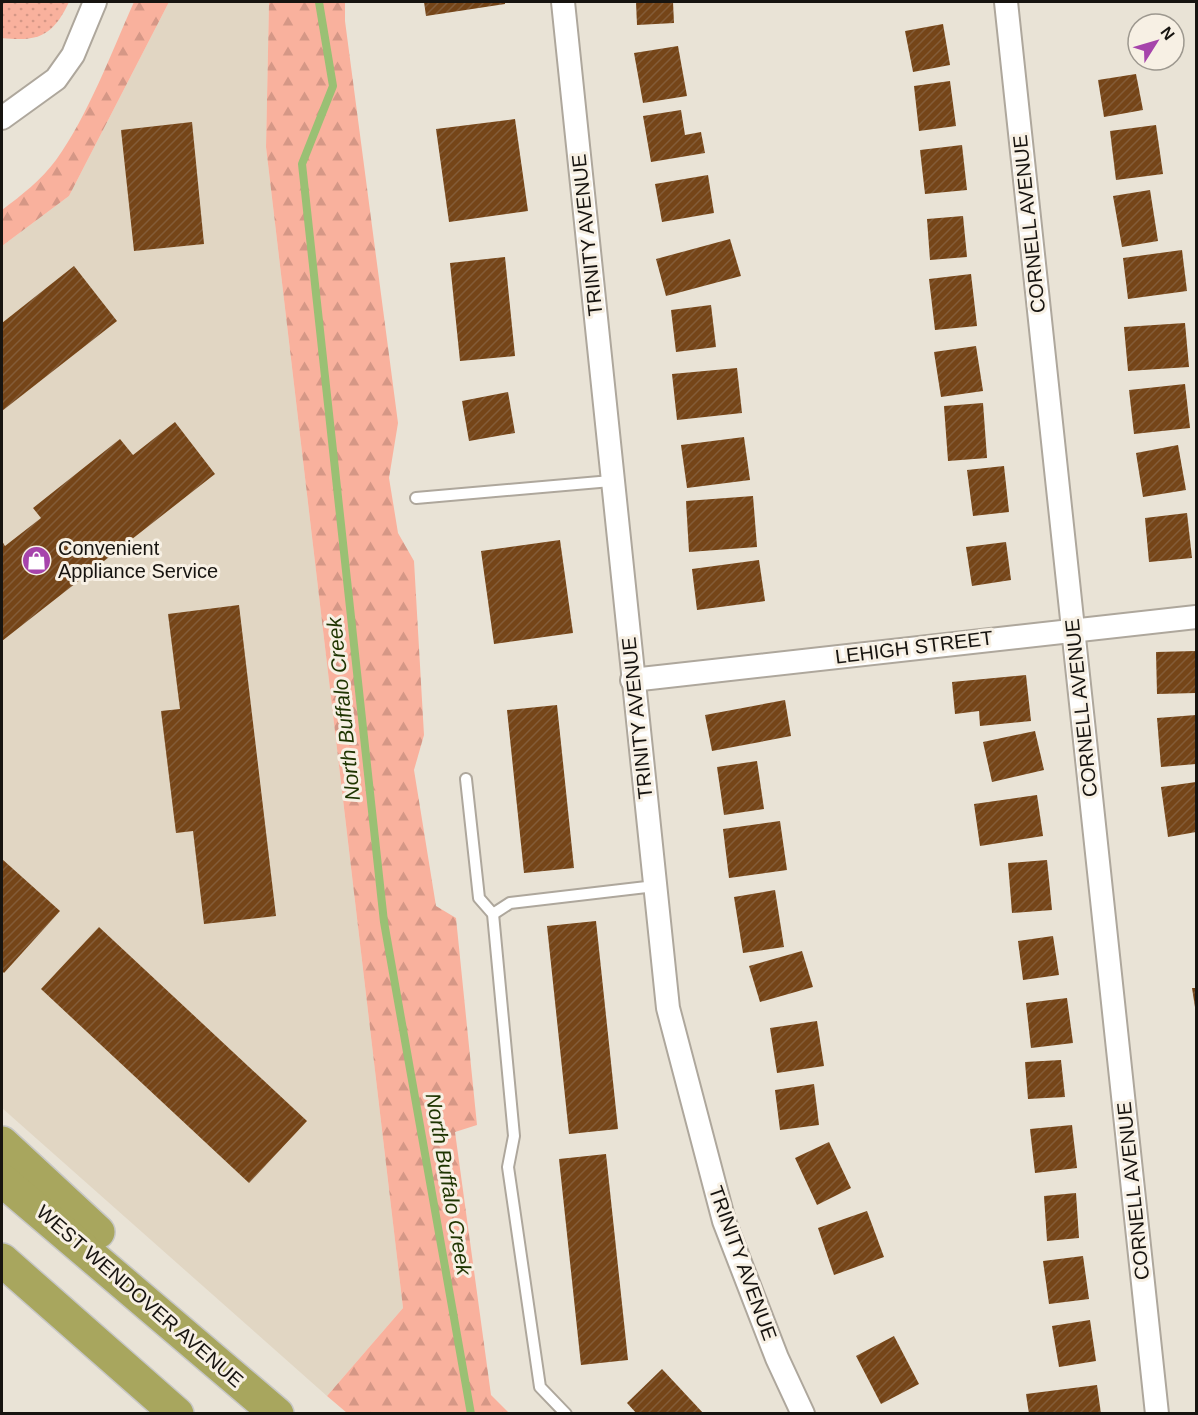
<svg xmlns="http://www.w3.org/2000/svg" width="1198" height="1415" viewBox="0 0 1198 1415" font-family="Arial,sans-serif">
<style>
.built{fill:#e1d6c3}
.green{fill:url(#green-dots)}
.forest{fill:url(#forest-firs)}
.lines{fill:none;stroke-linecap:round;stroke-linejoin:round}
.stream{stroke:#9ac074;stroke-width:8}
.building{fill:url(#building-hatch)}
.lane-casing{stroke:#aea79c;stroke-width:14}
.street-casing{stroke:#aea79c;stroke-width:26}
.highway-casing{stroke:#c7c7c6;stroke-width:36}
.lane{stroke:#fff;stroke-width:10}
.street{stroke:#fff;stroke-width:22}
.highway{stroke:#a8a65e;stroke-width:33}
.labels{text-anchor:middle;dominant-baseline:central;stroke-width:6;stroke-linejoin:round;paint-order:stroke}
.street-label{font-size:20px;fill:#171410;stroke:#f7f0e4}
.poi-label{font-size:20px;fill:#171410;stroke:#f7f0e4;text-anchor:start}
.water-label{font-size:21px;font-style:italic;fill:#1e3400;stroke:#f7f0e4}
</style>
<defs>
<pattern id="green-dots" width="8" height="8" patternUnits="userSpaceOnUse" patternTransform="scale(1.5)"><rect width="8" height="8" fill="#f9b19d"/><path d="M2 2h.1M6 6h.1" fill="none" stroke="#d59786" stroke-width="1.8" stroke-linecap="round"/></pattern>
<pattern id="forest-firs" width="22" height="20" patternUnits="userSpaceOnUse" patternTransform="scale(1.5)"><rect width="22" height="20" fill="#f9b19d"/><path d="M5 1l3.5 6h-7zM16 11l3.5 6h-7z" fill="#d59786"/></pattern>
<pattern id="building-hatch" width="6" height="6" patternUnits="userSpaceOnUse" patternTransform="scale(1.5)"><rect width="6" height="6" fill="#754518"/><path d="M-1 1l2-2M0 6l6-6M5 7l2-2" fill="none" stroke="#835c38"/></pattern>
</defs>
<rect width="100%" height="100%" fill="#e9e3d6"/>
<polygon class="built" points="169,2 269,2 266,147 403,1308 327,1396 2,1108 2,246 69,196"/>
<path class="green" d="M2 2H69C53 36 38 42 2 38Z"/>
<g class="forest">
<path d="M134 2H169L69 196 2 246V210C22 195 41 180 56 160 88 116 112 51 134 2Z"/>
<polygon points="269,2 345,2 345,21 398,423 389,478 398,533 414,561 424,735 414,770 436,906 456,918 477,1125 455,1132 491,1395 509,1413 347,1413 327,1396 403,1308 266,147"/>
</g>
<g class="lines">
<polyline class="stream" points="319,2 333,86 302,164 384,922 471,1414"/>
</g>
<g class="building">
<polygon points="424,2 505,2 505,4 426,16"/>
<polygon points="636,2 673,2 674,23 637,25"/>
<polygon points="943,24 950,65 913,72 905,31"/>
<polygon points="678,46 687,96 643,103 634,53"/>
<polygon points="1136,74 1143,110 1104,117 1098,80"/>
<polygon points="950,81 956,126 919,131 914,86"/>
<polygon points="681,110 685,135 701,132 705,153 651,162 643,116"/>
<polygon points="515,119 528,211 449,222 436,129"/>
<polygon points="192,122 204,244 134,251 121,130"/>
<polygon points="1156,125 1163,174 1116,180 1110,131"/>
<polygon points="962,145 967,190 925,194 920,150"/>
<polygon points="708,175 714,213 662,222 655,184"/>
<polygon points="1150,190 1158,241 1122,247 1113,196"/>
<polygon points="963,216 967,257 930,260 927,219"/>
<polygon points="730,239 741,276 666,296 656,259"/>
<polygon points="1182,250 1187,291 1128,299 1123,258"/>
<polygon points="505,257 515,356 460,361 450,263"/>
<polygon points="74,266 117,321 2,411 2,323"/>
<polygon points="971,274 977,326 935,330 929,279"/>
<polygon points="711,305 716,347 676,352 671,310"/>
<polygon points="1185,323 1189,367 1128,371 1124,327"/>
<polygon points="976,346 983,391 941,397 934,352"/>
<polygon points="737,368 742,413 677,420 672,374"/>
<polygon points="1185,384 1190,428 1134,434 1129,390"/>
<polygon points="508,392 515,433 469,441 462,401"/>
<polygon points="983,403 987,458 948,461 944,406"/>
<polygon points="175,422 215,474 2,641 2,541 5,546 41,518 33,508 120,439 133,455"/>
<polygon points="744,437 750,480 687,488 681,445"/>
<polygon points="1178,445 1186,490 1143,497 1136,453"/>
<polygon points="1004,466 1009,512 973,516 967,470"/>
<polygon points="753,496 757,547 689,552 686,501"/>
<polygon points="1187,513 1192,558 1149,562 1145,518"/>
<polygon points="560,540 573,633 494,644 481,551"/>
<polygon points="1006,542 1011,580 972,586 966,547"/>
<polygon points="759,560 765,601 697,610 692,569"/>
<polygon points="239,605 276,916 204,924 193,831 176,833 161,711 180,709 168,614"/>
<polygon points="1196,651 1196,693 1157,694 1156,652"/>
<polygon points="1026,675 1031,721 980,726 979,711 955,714 952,682"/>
<polygon points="785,700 791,736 712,751 705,715"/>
<polygon points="557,705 574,868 524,873 507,710"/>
<polygon points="1196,715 1196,764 1161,767 1157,718"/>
<polygon points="1035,731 1044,770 992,782 983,742"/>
<polygon points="757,761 764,809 724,815 717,767"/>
<polygon points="1196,782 1196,832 1168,837 1161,787"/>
<polygon points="1037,795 1043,836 980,846 974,804"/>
<polygon points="780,821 787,870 729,878 723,829"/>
<polygon points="2,859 60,911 4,973 2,971"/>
<polygon points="1047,860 1052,910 1012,913 1008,863"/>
<polygon points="775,890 784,947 743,953 734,897"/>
<polygon points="596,921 618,1129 569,1134 547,926"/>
<polygon points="99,927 307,1121 249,1183 41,989"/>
<polygon points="1053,936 1059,975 1023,980 1018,941"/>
<polygon points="802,951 813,987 760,1002 749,966"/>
<polygon points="1192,988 1196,988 1196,1007 1195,1007"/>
<polygon points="1067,998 1073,1043 1031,1048 1026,1003"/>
<polygon points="817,1021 824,1066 777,1073 770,1028"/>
<polygon points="1061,1060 1065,1097 1028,1099 1025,1062"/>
<polygon points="814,1084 819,1125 780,1130 775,1090"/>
<polygon points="1072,1125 1077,1168 1035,1173 1030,1129"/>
<polygon points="829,1142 851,1188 817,1205 795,1158"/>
<polygon points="606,1154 628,1360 581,1365 559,1159"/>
<polygon points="1076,1193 1079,1238 1047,1241 1044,1196"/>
<polygon points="867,1211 884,1257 834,1275 818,1228"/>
<polygon points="1083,1256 1089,1299 1049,1304 1043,1261"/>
<polygon points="1090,1320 1096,1361 1059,1367 1052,1326"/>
<polygon points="894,1336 919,1384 881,1404 856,1356"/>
<polygon points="662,1369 704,1414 637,1414 627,1403"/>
<polygon points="1097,1385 1101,1414 1029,1414 1026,1394"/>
</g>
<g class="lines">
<defs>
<g id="lane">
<polyline points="416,498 611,481"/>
<polyline points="466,779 479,898 493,914 514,1136 508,1167 540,1387 566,1414"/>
<polyline points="493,914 510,903 655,886"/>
</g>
<g id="street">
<polyline points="563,2 668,1008 724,1221 777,1358 803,1414"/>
<polyline points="1006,2 1157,1414"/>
<polyline points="2,118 56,79 73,55 95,2"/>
<polyline points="632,680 1196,617"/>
</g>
<g id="highway">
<polyline points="2,1143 98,1232"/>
<polyline points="2,1180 277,1414"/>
<polyline points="2,1260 177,1414"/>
</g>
</defs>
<use href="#lane" class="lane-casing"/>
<use href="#street" class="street-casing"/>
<use href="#highway" class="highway-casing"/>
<use href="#lane" class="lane"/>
<use href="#street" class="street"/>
<use href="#highway" class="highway"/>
</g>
<defs>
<symbol id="shop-disc" viewBox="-11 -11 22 22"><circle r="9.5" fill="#a644ab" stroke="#f7f0e4"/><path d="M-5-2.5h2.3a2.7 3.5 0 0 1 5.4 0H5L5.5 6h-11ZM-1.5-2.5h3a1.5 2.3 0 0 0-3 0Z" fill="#fff"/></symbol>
</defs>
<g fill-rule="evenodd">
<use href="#shop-disc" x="20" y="544" width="33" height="33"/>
</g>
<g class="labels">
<g class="street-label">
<text transform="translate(1029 224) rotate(-96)">CORNELL AVENUE</text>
<text transform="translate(587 235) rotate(-96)">TRINITY AVENUE</text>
<text transform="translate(914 647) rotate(-7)">LEHIGH STREET</text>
<text transform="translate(1081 708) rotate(-96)">CORNELL AVENUE</text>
<text transform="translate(637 718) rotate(-96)">TRINITY AVENUE</text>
<text transform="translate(1133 1191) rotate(-96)">CORNELL AVENUE</text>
<text transform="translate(743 1263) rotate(70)">TRINITY AVENUE</text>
<text transform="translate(140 1296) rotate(41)">WEST WENDOVER AVENUE</text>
</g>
<g class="poi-label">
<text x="58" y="548">Convenient<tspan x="58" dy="23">Appliance Service</tspan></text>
</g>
<g class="water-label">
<text transform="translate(343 709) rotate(-96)">North Buffalo Creek</text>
<text transform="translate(449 1184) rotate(80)">North Buffalo Creek</text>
</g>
</g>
<rect width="1198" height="1415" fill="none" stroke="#171410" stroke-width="6"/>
<g transform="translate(1156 42) rotate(53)"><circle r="28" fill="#f7f0e4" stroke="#9d988f" stroke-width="1.5"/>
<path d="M0-4.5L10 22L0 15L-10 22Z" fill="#a644ab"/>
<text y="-9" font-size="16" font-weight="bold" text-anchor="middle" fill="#171410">N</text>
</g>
</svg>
